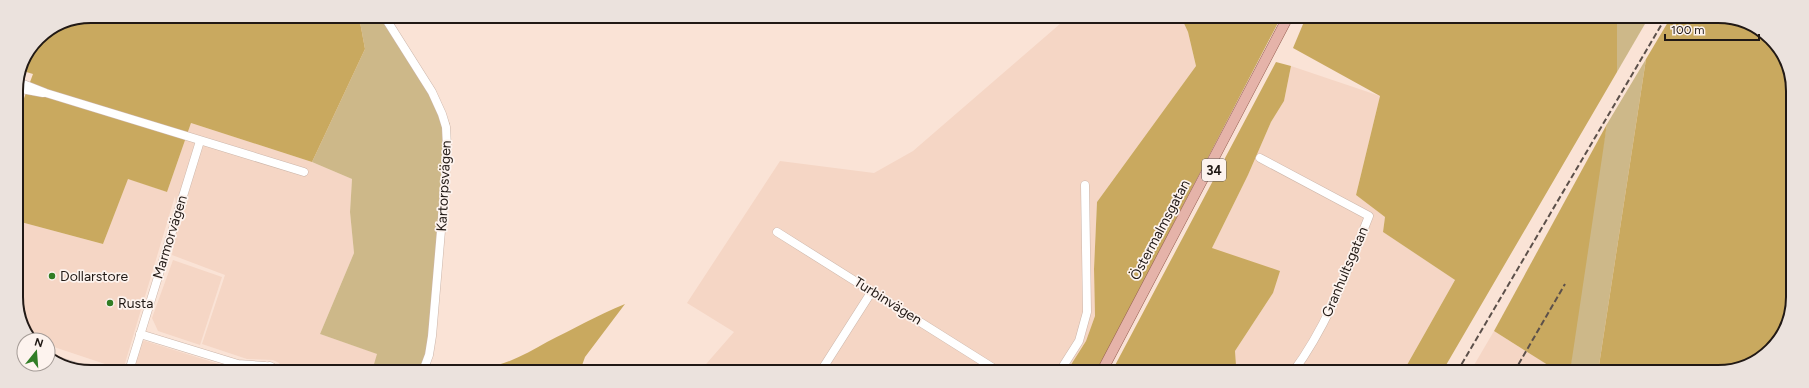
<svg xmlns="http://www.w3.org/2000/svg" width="1809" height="388" viewBox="0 0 1809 388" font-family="Figtree,sans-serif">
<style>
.built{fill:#f5d6c5}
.green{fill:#cdb889}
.forest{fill:#c9a95f}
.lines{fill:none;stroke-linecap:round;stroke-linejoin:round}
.minor-casing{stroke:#ccb6aa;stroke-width:9}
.major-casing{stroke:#955d50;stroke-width:11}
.minor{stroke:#fff;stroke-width:8}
.major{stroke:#e5b3a9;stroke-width:10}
.rail{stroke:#5c504a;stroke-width:2;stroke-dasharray:6 3;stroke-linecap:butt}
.poi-dot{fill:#317d25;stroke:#fdf3ee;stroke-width:1.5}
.labels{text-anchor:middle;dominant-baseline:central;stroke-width:3.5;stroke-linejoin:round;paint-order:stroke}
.shield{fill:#fdf3ee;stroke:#635a56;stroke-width:1}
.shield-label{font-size:13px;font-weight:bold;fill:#211915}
.street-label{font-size:14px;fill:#211915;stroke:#fdf3ee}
.poi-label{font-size:14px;fill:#211915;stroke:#fdf3ee;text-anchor:start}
.rim{fill:none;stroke:#211915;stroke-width:2}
</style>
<rect width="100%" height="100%" fill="#fae3d6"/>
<g class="built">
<polygon points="1068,17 1181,17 1188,32 1196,66 1097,202 1094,269 1095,316 1086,341 1067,371 700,371 734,332 687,303 780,161 874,173 913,151"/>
<polygon points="1291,66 1380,96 1356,195 1385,217 1383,232 1455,280 1403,372 1240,371 1236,366 1235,351 1273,293 1212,248 1248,175 1271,122 1284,101"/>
<polygon points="191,123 312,162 352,179 350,212 354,253 320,334 378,354 372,371 283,371 279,363 273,360 247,359 202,344 225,275 172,255 178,221 175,196 123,370 48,345 48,340 33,340 17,312 17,221 103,244 128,178 167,192"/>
<polygon points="173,260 222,277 200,345 158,331 152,318"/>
<polygon points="1494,331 1559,372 1470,372"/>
<polygon points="142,340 235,369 240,371 133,371"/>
</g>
<g class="green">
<polygon points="370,16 389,16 420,67 450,124 428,361 423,371 372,371 377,354 320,334 354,253 350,212 352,179 312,162 365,49 360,22"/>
<polygon points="1617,17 1649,17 1617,72"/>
<polygon points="1646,59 1598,372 1570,372 1580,275 1607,124"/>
</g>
<g class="forest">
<polygon points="91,16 356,16 360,22 365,49 312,162 191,123 167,192 128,179 103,244 17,221 16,120 33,74 23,71 38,38 63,22"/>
<polygon points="1181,17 1281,17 1097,371 1067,371 1086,341 1095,316 1094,269 1097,202 1196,66 1188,32"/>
<polygon points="1306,17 1617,17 1617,72 1442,372 1403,372 1455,280 1383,232 1385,217 1356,195 1380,96 1293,48"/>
<polygon points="1671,17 1732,17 1771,38 1792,76 1792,311 1767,353 1722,372 1598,372 1646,59"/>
<polygon points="1276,62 1291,66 1284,101 1271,122 1248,175 1212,248 1280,271 1273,293 1235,351 1236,365 1240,371 1112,371"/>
<polygon points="1607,124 1570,372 1559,372 1494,331"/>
<path d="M625 304 585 357 580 371H427L430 364 488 367C509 364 529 352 547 342 573 329 598 315 625 304Z"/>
</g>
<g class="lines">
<defs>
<g id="minor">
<polyline points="384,16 432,92 442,114 446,127 447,147 445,184 432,336 429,355 423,371"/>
<polyline points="18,82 46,93 304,172"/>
<polyline points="16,88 43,93"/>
<path d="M1260 158 1369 216C1348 269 1328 325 1293 372"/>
<polyline points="777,232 998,371"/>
<polyline points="140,334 238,364 265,366"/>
<polyline points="58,361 90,371"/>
<polyline points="261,368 270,366 278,371"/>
<polyline points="129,371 200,141"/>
<polyline points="821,371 872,291"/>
<polyline points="1060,371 1079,341 1087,312 1085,185"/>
</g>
<polyline id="major" points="1102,371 1288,17"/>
</defs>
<use href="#minor" class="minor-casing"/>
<use href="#major" class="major-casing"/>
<use href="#minor" class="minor"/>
<use href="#major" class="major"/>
<g class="rail">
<polyline points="1457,372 1666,17"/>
<polyline points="1514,372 1565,284"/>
</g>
</g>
<g class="poi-dot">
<circle cx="52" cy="276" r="4"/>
<circle cx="110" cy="303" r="4"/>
</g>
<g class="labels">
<rect class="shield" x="1202" y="159" width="24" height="22" rx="3"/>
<g class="shield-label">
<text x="1214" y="170">34</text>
</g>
<g class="street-label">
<text transform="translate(444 186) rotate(-87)">Kartorpsvägen</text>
<text transform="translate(1160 230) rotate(-62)">Östermalmsgatan</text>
<text transform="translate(170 237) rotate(-73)">Marmorvägen</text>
<text transform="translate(1345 272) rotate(-67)">Granhultsgatan</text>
<text transform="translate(888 301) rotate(32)">Turbinvägen</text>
</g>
<g class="poi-label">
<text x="60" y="276">Dollarstore</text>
<text x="118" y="303">Rusta</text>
</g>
</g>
<path d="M0 0H1809V388H0ZM91 23H1718A68 68 0 0 1 1786 91V297A68 68 0 0 1 1718 365H91A68 68 0 0 1 23 297V91A68 68 0 0 1 91 23Z" fill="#ebe2dd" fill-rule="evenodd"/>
<path class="rim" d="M91 23H1718A68 68 0 0 1 1786 91V297A68 68 0 0 1 1718 365H91A68 68 0 0 1 23 297V91A68 68 0 0 1 91 23Z"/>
<g transform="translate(36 352) rotate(17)"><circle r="19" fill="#fdf3ee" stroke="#a59c97"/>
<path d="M0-3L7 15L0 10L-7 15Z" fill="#317d25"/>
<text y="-6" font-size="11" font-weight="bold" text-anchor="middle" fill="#211915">N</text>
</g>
<path d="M1665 34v6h94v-6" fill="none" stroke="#211915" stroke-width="2"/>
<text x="1671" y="34" font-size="12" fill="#211915" stroke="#fdf3ee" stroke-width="3" paint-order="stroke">100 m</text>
</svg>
